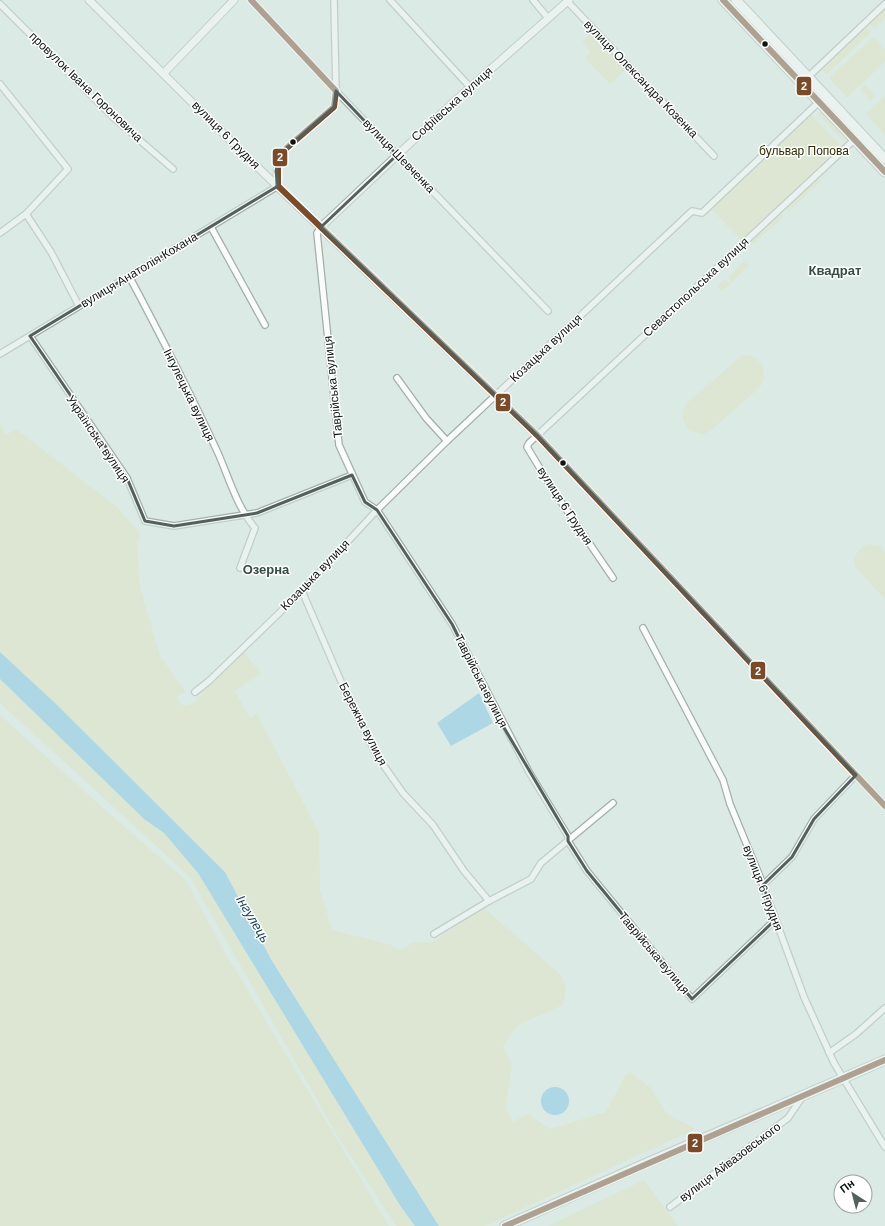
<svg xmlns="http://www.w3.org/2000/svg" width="885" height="1226" viewBox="0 0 885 1226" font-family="Arial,sans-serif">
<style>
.green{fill:#dde3bd}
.water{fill:#79c1e4}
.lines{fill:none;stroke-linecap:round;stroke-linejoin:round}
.minor-casing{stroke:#a3afab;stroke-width:8}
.tertiary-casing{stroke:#a3afab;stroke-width:9}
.primary-casing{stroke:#a3afab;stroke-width:11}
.trunk-casing{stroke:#a3afab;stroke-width:11}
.minor{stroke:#fafcfb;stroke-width:5.5}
.tertiary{stroke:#fafcfb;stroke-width:7}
.primary{stroke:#fafcfb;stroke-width:9}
.trunk{stroke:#fafcfb;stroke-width:9}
.bus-1-casing{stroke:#fff;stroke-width:9}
.bus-1{stroke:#7a4b2a;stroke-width:6}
.marked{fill:none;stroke:#54605c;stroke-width:3;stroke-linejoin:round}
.bus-dot{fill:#0c1512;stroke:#fff;stroke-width:1.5}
.labels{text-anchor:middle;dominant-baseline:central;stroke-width:3;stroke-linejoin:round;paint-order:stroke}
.street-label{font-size:12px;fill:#0c1512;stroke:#fff}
.park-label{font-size:12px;fill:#2d2b01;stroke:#fff}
.neighbourhood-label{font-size:13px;font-weight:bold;fill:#354b43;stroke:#fff}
.water-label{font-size:13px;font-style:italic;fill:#133d53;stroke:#fff}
.line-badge{stroke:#fff;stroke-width:1.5}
.badge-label{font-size:11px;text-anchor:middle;font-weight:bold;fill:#fff}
</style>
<rect width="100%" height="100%" fill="#dbeae5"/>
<g class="green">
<polygon points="885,8 885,19 874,29 869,23"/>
<polygon points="866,27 871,32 826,75 821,69"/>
<polygon points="592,33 626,69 610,84 585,58 591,52 582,42"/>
<polygon points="873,37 885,49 885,62 847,97 829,78"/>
<polygon points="865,84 876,96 871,101 860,89"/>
<polygon points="885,96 885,135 866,114"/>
<polygon points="818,112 822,112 845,138 845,141 843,141 818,114"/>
<polygon points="811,114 842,147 741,240 711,209"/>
<polygon points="818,179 820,181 818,184 789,211 785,209"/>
<polygon points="781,213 783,216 781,219 752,245 748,244"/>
<polygon points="744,261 749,266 732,282 728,277"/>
<polygon points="725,279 730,284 722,291 717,286"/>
<path d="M747 355 754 357 763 366 764 379 760 387 710 431 704 434 690 431C682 422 681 415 686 404L741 356Z"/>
<polygon points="0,425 6,435 16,429 117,507 140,534 137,542 140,587 160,656 185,691 177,697 181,704 187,706 195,702 199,693 217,678 243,651 261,673 235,691 250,718 257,714 319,833 320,890 332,930 392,945 400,950 412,943 433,942 483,907 561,975 566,986 563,1005 518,1025 503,1046 512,1065 506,1108 513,1122 528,1114 550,1129 606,1112 625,1076 629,1072 650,1087 667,1114 695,1129 485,1226 439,1226 272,961 225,872 54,702 0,652"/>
<path d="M868 544 880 546 885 552V599L856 568C851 557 858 549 868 544Z"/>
<polygon points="0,679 144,819 164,833 198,873 401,1207 415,1226 396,1226 337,1135 190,877 0,703"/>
<polygon points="0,715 103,808 186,880 220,944 389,1226 0,1226"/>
<polygon points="644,1180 678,1226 548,1226"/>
</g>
<g class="water">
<polygon points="0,652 54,702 225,872 272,961 439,1226 415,1226 401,1207 198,873 164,833 144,819 0,679"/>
<polygon points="479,693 493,723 451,746 437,723"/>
<circle cx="555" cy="1101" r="14"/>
</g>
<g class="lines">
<defs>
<g id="minor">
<polyline points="334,0 336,91 548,311"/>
<polyline points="390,0 470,87"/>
<polyline points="533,0 548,18"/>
<polyline points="567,1 714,156"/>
<polyline points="0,4 114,118 173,169"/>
<polyline points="808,77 885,4"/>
<polyline points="0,84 68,169 26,214 51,252 79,306"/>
<polyline points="211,227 265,325"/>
<polyline points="321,227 317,233 339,445 365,502 377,510 452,624 529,772 568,836 568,841 587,871 692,999 775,920"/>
<polyline points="0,233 26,214"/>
<path d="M129 276C160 334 190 393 218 453 229 478 237 507 255 528L240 568"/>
<polyline points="30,336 127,478 145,521 174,526 257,513 352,475"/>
<polyline points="0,354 278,186"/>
<polyline points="397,378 426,418 447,441"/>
<polyline points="613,578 553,490 527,447 529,443 854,140"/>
<polyline points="302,591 346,693 377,756 403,793 433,825 464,871 489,901"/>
<polyline points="643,628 723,780 730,804 760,877 804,997 834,1063 885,1147"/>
<polyline points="195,692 209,681 302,591 377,510 447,441 692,211 702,213 819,102"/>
<polyline points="763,885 792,857 814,819 856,775"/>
<polyline points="434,934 489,901 531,879 541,863 613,803"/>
<polyline points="829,1053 856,1034 885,1008"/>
<polyline points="670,1207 788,1118 803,1096"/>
</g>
<g id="tertiary">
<polyline points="89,0 248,158 537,435 885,806"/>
<path d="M251 0 336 91 334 107 281 153C276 165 277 174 278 186"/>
<polyline points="164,73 234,0"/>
<polyline points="321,227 457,99 569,0"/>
</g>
<g id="primary">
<polyline points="723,0 885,172"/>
<polyline points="736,0 885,159"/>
</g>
<polyline id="trunk" points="505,1226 642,1165 885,1060"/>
</defs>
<use href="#minor" class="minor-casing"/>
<use href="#tertiary" class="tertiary-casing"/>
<use href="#primary" class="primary-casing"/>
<use href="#trunk" class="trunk-casing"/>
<use href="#minor" class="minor"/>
<use href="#tertiary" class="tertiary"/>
<use href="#primary" class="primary"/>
<use href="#trunk" class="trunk"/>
<defs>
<g id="bus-1">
<polyline points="251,0 336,91 334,107 281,153 278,166 278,186 537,435 885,806"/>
<polyline points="723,0 885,172"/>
<polyline points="505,1226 885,1060"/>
</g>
</defs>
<use href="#bus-1" class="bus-1-casing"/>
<use href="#bus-1" class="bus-1"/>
</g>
<path d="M0 0H885V1226H0ZM336 91 397 155 321 227 537 435 856 775 814 819 792 857 763 885 775 920 692 999 587 871 568 841V836L503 726 452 624 377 510 365 502 352 475 257 513 174 526 145 521 127 478 30 336 278 186 276 171 281 153 334 107Z" fill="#dbeae5" fill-opacity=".55" fill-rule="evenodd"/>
<path class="marked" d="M336 91 397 155 321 227 537 435 856 775 814 819 792 857 763 885 775 920 692 999 587 871 568 841V836L503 726 452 624 377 510 365 502 352 475 257 513 174 526 145 521 127 478 30 336 278 186 276 171 281 153 334 107Z"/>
<g class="bus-dot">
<circle cx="765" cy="44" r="3.5"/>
<circle cx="293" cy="142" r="3.5"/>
<circle cx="563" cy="463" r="3.5"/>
</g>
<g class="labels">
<g class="street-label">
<text transform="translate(641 79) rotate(46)">вулиця Олександра Козенка</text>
<text transform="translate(86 87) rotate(44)">провулок Івана Гороновича</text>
<text transform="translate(452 104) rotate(-42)">Софіївська вулиця</text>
<text transform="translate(226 135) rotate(45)">вулиця 6 Грудня</text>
<text transform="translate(399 156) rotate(46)">вулиця Шевченка</text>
<text transform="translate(139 270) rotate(-31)">вулиця Анатолія Кохана</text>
<text transform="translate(696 287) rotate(-43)">Севастопольська вулиця</text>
<text transform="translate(546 348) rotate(-43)">Козацька вулиця</text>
<text transform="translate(333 387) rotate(-96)">Таврійська вулиця</text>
<text transform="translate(189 395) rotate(64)">Інгулецька вулиця</text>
<text transform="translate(98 439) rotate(56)">Українська вулиця</text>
<text transform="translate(565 506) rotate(57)">вулиця 6 Грудня</text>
<text transform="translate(315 575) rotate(-46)">Козацька вулиця</text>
<text transform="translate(481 681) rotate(63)">Таврійська вулиця</text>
<text transform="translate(363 724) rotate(63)">Бережна вулиця</text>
<text transform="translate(763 888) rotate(69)">вулиця 6 Грудня</text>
<text transform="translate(654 953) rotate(50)">Таврійська вулиця</text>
<text transform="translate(730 1162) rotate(-37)">вулиця Айвазовського</text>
</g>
<g class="park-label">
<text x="804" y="151">бульвар Попова</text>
</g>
<g class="neighbourhood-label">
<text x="835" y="270">Квадрат</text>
<text x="266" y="569">Озерна</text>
</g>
<g class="water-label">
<text transform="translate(253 919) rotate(59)">Інгулець</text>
</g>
</g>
<g class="line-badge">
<rect x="796" y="76" width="16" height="20" rx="4" fill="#7a4b2a"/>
<rect x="272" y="148" width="16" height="19" rx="4" fill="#7a4b2a"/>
<rect x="495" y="393" width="16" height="19" rx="4" fill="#7a4b2a"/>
<rect x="750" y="661" width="16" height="19" rx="4" fill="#7a4b2a"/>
<rect x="687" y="1133" width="16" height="20" rx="4" fill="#7a4b2a"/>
</g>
<g class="badge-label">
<text x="804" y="90">2</text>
<text x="280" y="161">2</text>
<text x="503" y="406">2</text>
<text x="758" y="675">2</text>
<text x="695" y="1147">2</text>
</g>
<g transform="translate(853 1194) rotate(324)"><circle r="19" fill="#ffffff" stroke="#9ea1a0"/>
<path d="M0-3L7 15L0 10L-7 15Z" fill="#54605c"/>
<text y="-6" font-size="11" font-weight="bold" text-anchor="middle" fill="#0c1512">Пн</text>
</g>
</svg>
